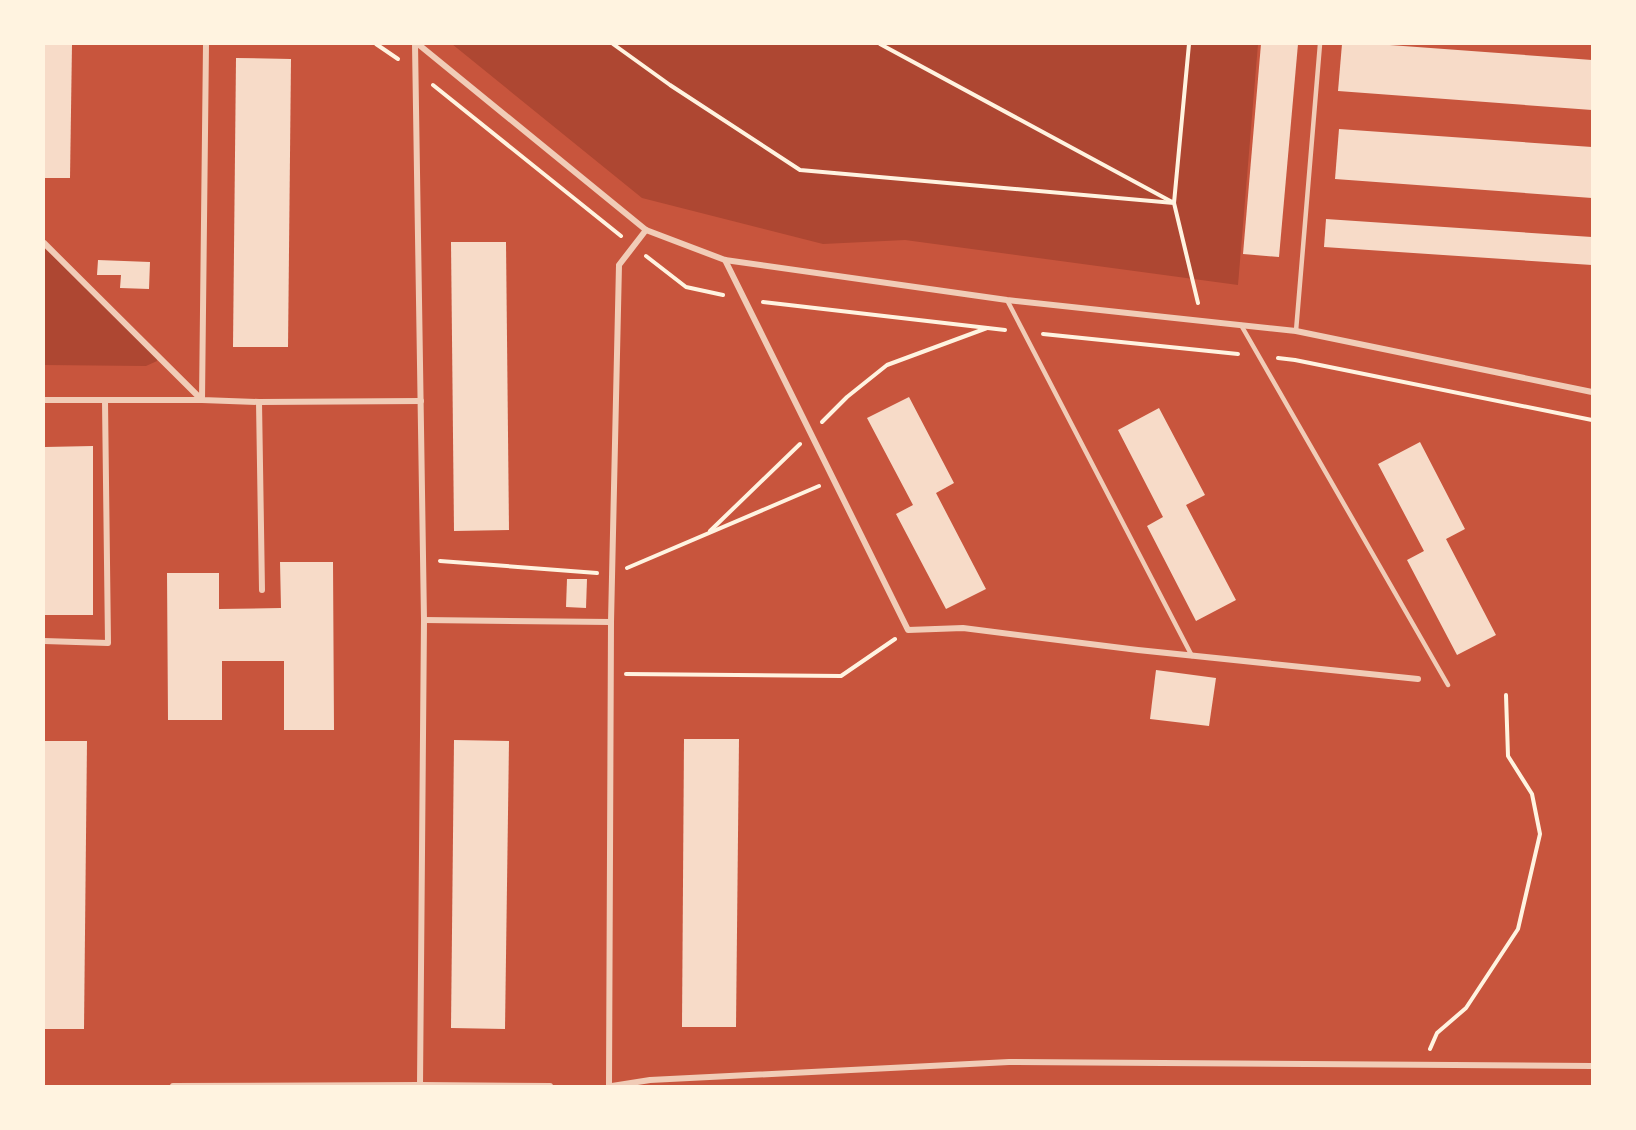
<svg xmlns="http://www.w3.org/2000/svg" width="1636" height="1130" viewBox="0 0 1636 1130" font-family="Arial,sans-serif">
<style>
.green{fill:#ae4732}
.building{fill:#f7dbc8}
.lines{fill:none;stroke-linecap:round;stroke-linejoin:round}
.path{stroke:#fff3e0;stroke-width:4}
.service{stroke:#f1ccb7;stroke-width:4.5}
.minor{stroke:#f1ccb7;stroke-width:6}
</style>
<rect width="100%" height="100%" fill="#c8553d"/>
<g class="green">
<polygon points="452,44 1258,44 1238,285 905,240 823,244 642,198"/>
<polygon points="44,248 156,352 157,361 146,366 44,365"/>
</g>
<g class="building">
<polygon points="44,44 72,44 70,178 44,178"/>
<polygon points="1261,44 1298,44 1279,257 1243,254"/>
<polygon points="1342,44 1376,44 1592,60 1592,110 1338,91"/>
<polygon points="236,58 291,59 288,347 233,347"/>
<polygon points="1339,129 1592,147 1592,198 1335,179"/>
<polygon points="1326,219 1592,237 1592,265 1324,247"/>
<polygon points="451,242 506,242 509,530 454,531"/>
<polygon points="98,260 150,262 149,289 120,288 121,275 97,275"/>
<polygon points="909,397 954,483 936,493 986,589 946,609 896,514 913,505 867,418"/>
<polygon points="1159,408 1205,495 1186,505 1236,600 1196,621 1147,526 1163,517 1118,430"/>
<polygon points="1420,442 1465,529 1446,539 1496,635 1457,655 1407,560 1424,551 1378,464"/>
<polygon points="93,446 93,615 44,615 45,447"/>
<polygon points="280,562 333,562 334,730 284,730 284,661 222,661 222,720 168,720 167,573 219,573 219,609 281,608"/>
<polygon points="567,579 587,579 586,608 566,607"/>
<polygon points="1156,670 1216,678 1209,726 1150,719"/>
<polygon points="684,739 739,739 736,1027 682,1027"/>
<polygon points="454,740 509,741 505,1029 451,1028"/>
<polygon points="44,741 87,741 84,1029 44,1029"/>
</g>
<g class="lines">
<g class="path">
<polyline points="376,44 398,59"/>
<polyline points="613,44 670,85 800,170 1174,203 1198,303"/>
<polyline points="880,44 1174,203 1189,44"/>
<polyline points="433,85 621,236"/>
<polyline points="646,256 686,287 723,295"/>
<polyline points="763,302 1005,330"/>
<polyline points="1043,334 1238,354"/>
<polyline points="1278,358 1295,360 1592,420"/>
<polyline points="822,422 847,397 887,365 987,328"/>
<polyline points="710,531 800,444"/>
<polyline points="440,561 597,573"/>
<polyline points="627,568 819,486"/>
<polyline points="626,674 841,676 895,639"/>
<polyline points="1430,1049 1437,1033 1466,1008 1518,929 1540,834 1532,794 1508,756 1506,695"/>
</g>
<g class="service">
<polyline points="1007,300 1192,656"/>
<polyline points="1241,325 1448,685"/>
<polyline points="1296,331 1320,44"/>
</g>
<g class="minor">
<polyline points="415,44 424,620 420,1085"/>
<polyline points="418,44 646,230 725,260 1007,300 1296,331 1592,392"/>
<polyline points="44,243 202,400 259,402 421,401"/>
<polyline points="725,260 908,630 963,628 1138,650 1418,679"/>
<polyline points="44,400 202,400 206,44"/>
<polyline points="259,402 262,590"/>
<polyline points="424,620 611,622"/>
<polyline points="44,641 108,643 105,401"/>
<polyline points="173,1086 420,1085 550,1086"/>
<polyline points="609,1086 611,622 619,265 646,230"/>
<polyline points="612,1086 650,1080 1009,1062 1592,1066"/>
</g>
</g>
<rect width="1636" height="1130" fill="none" stroke="#fff3e0" stroke-width="90"/>
</svg>
